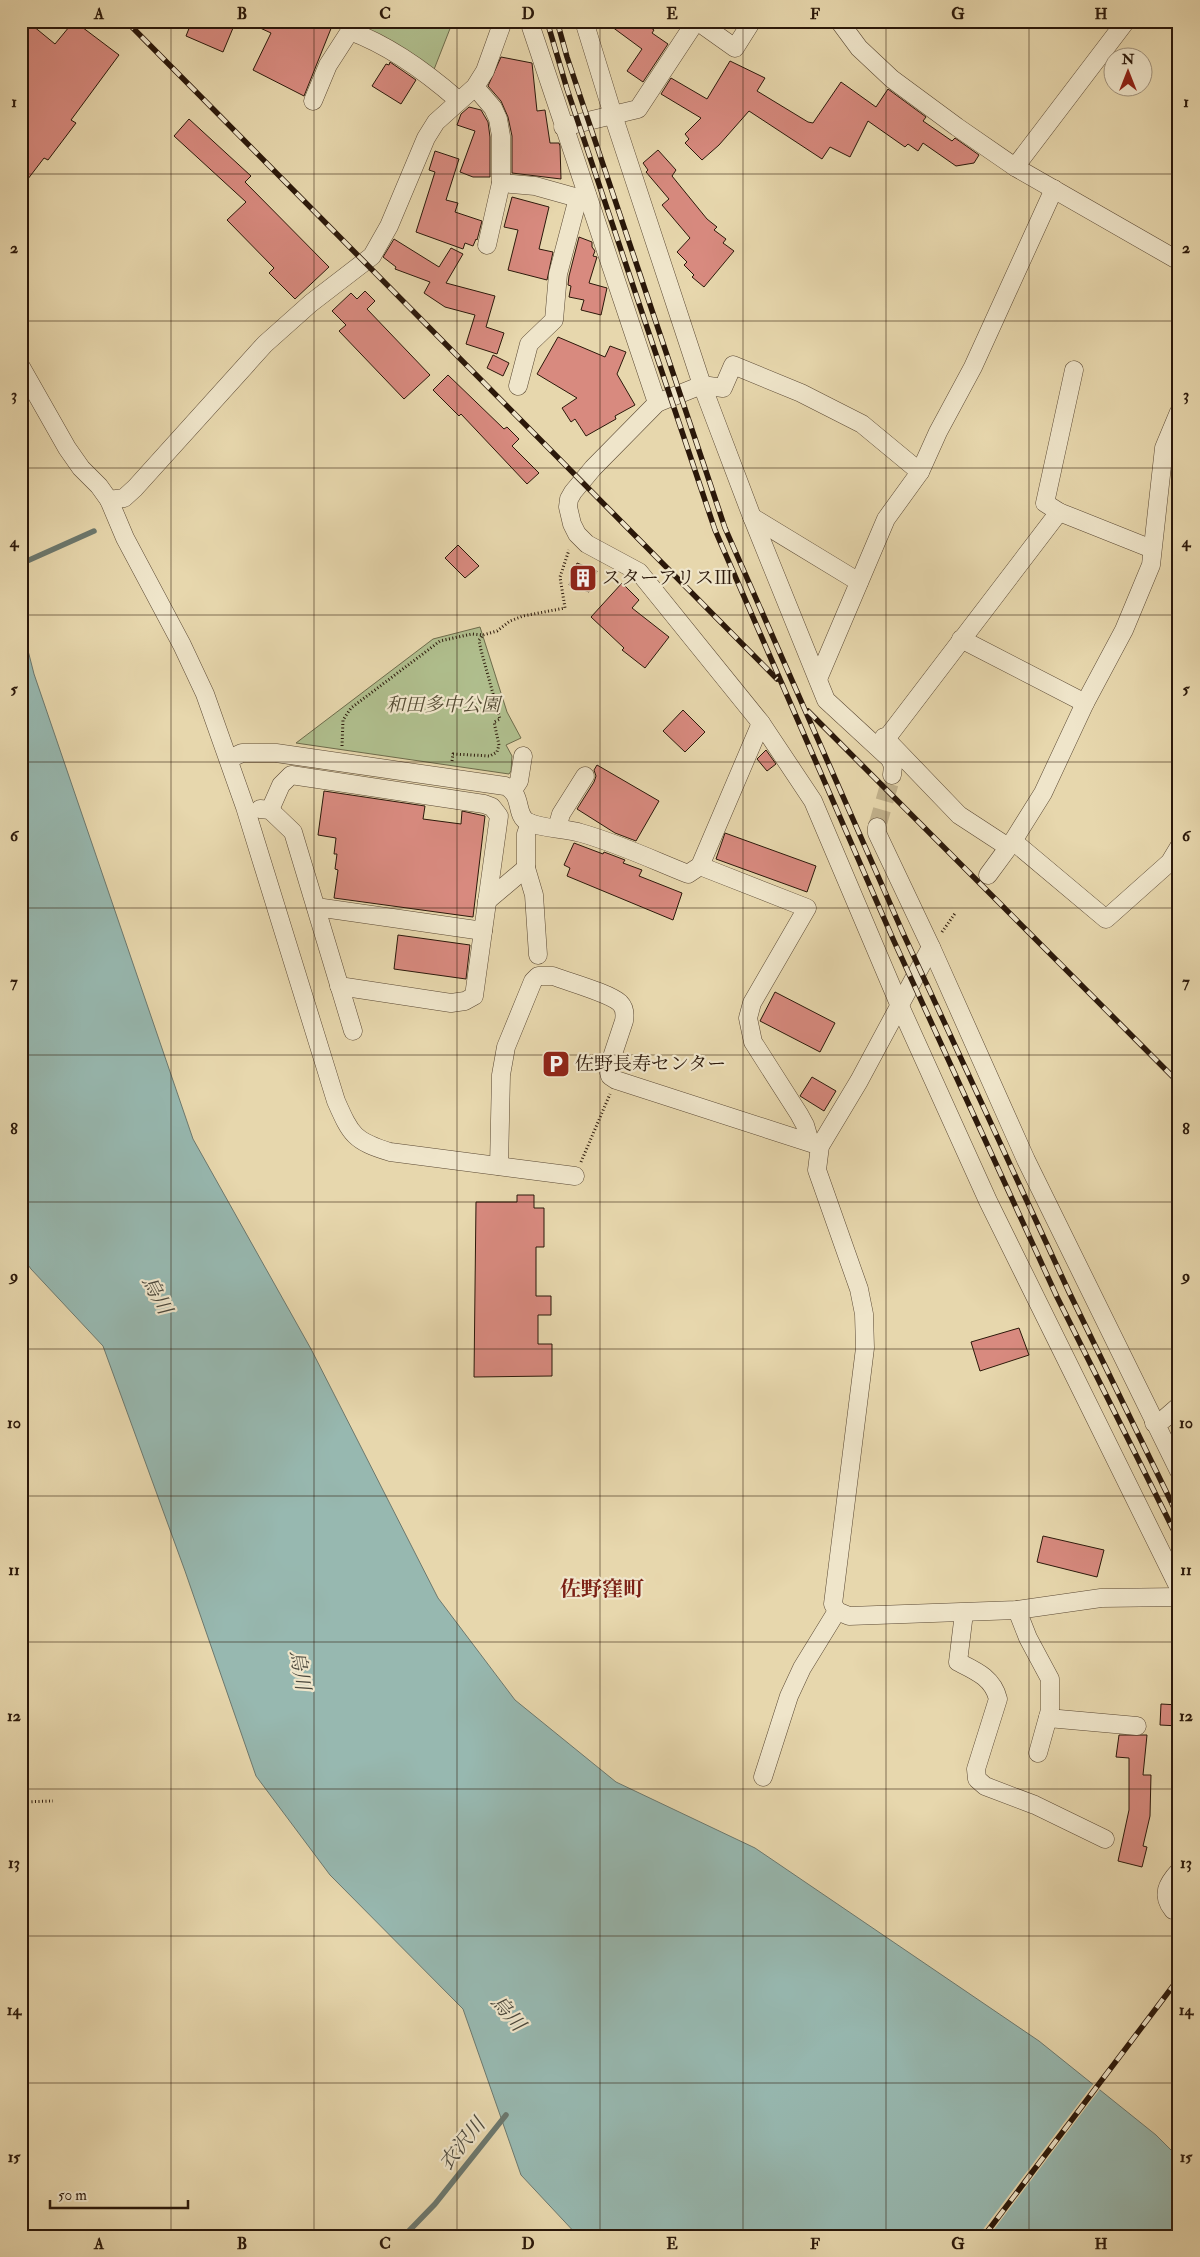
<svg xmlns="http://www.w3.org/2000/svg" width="1200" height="2257" viewBox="0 0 1200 2257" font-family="'IM FELL Double Pica','Noto Serif JP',serif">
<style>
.green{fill:#b0bf8e;stroke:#6e6c4c}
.water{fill:#97b8b0;stroke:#6c786e}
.pier{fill:#e7d7ad}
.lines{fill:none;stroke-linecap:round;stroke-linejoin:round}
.stream{stroke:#6c786e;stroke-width:5.5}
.building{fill:#d88a7f;stroke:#2b180a}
.minor-tunnel{stroke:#c1b18c;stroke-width:18;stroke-dasharray:18 9;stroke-linecap:butt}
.minor-casing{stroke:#5a4833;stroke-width:19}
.path{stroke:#2b180a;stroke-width:3;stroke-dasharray:1 2.5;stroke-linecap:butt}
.minor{stroke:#efe5ca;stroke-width:18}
.rail-casing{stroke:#2b180a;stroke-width:5.5}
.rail{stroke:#efe5ca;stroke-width:4;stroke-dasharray:11;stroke-linecap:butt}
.grid{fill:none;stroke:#2b180a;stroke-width:1;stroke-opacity:0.55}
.labels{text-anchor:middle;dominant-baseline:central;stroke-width:4.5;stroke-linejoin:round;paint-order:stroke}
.poi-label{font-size:19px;fill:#2b180a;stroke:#efe5ca;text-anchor:start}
.park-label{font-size:19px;font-style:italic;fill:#534a32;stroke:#efe5ca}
.water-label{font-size:20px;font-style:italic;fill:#4b483c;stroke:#efe5ca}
.quarter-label{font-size:21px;font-weight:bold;fill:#7a1f14;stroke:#efe5ca}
.neatline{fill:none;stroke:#2b180a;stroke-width:2}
.grid-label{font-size:16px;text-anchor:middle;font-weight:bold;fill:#2b180a}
</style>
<rect width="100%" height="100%" fill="#e7d7ad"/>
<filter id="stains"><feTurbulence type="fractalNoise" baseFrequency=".004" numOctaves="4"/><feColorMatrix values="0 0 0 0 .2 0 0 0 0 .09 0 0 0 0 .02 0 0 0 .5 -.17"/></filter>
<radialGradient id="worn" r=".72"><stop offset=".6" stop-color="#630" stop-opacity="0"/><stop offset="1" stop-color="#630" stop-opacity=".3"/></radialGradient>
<g class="green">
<polygon points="341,21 453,21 433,72 368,31"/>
<polygon points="480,627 507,712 521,738 506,745 512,756 511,771 509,774 296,743 433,639"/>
</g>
<polygon class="water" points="21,623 34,674 193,1139 311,1349 438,1598 515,1700 616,1782 755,1848 1039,2041 1156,2135 1179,2158 1179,2236 578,2236 521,2175 463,2009 330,1875 256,1776 185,1571 103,1346 31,1269 21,1255"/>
<polygon class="pier" points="1094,2083 1100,2089 989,2236 978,2236"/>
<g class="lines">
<g class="stream">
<polyline points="21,567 27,561 94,531"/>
<polyline points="404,2236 435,2204 506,2115"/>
</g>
</g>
<g class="building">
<polygon points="21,21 27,21 55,44 74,21 119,55 71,120 76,123 48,160 44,158 21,188"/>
<polygon points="192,21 217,21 233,28 223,52 186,36"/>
<polygon points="245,21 334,21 304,96 253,70 271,33"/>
<polygon points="604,21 641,21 654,30 652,33 668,44 643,82 627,71 642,49"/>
<polygon points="501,57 532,63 537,111 545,110 550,143 559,143 560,146 561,179 512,173 512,136 508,117 501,101 488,86"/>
<polygon points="730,61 765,78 757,91 808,122 813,123 841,82 876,107 888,89 926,117 923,121 952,141 955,138 979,155 974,163 956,166 923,143 918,151 908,144 905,147 868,121 850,157 830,147 822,159 749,111 719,145 702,160 685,143 689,139 685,134 701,118 661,94 671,78 707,99"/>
<polygon points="390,62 416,80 401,104 372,86 386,64 389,65"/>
<polygon points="469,107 481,110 488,122 490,137 490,177 473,177 460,172 475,131 457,125 461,114"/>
<polygon points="189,119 251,176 245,182 329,267 295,299 269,273 274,268 227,220 246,202 174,136"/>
<polygon points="658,150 676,170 672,176 707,219 717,227 714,230 726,239 723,243 734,251 704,287 692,277 694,275 684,265 687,262 677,252 690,238 662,205 669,199 646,172 648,170 643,163"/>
<polygon points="435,151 459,159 446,200 458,203 455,212 482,221 477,240 476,239 473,246 465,243 463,249 416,232 435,172 429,170"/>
<polygon points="512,197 549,207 539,249 553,252 547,280 508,270 518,230 504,227"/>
<polygon points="579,237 592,242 592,247 595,251 593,256 597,257 589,283 607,288 601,315 581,310 584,300 569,297 571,286 568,285 569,276"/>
<polygon points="394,239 439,267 451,248 463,254 446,283 495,296 486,327 504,333 497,354 466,344 475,315 445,307 424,293 430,282 395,269 396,267 383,257"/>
<polygon points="365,291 375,301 367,309 430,375 404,399 339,331 346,325 332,311 351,293 357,299"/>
<polygon points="558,337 605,357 610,346 626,352 617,374 635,405 615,416 616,419 586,436 575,419 571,422 562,408 577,398 537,374"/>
<polygon points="493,355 509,363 503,376 487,368"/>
<polygon points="448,375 504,429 507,427 519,439 512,446 539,473 527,484 461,414 459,416 433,390"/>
<polygon points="458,545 479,566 465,578 445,558"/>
<polygon points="577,563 597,571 589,592 569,585"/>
<polygon points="622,583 639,600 632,608 669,637 645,668 622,650 624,648 591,617"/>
<polygon points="683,710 705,732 685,752 663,731"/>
<polygon points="766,750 776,764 767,771 757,759"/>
<polygon points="597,765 659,801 636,841 615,833 577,809 594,782 596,776 594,770"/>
<polygon points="324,791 425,806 423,819 461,824 462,811 485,816 473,917 334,898 338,870 335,869 337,854 334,854 336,838 318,835"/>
<polygon points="725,833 816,866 807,892 716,859"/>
<polygon points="574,843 603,854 604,852 625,860 623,863 642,870 639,876 682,893 673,920 567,876 570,868 564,865"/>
<polygon points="398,935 470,945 466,979 394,969"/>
<polygon points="775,992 835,1023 820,1052 760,1021"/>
<polygon points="812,1077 836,1091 824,1111 800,1096"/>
<polygon points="517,1195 534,1195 534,1208 544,1208 544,1247 536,1247 536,1296 551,1296 551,1315 538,1315 538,1344 552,1344 552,1376 474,1377 476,1202 517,1202"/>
<polygon points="1019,1328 1029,1355 980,1371 971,1342"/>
<polygon points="1043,1536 1104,1550 1097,1577 1037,1562"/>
<polygon points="1161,1704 1179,1705 1179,1726 1160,1725"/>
<polygon points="1119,1735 1147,1735 1143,1775 1151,1775 1150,1816 1143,1846 1147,1847 1142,1867 1118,1861 1129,1810 1129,1758 1116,1757"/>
</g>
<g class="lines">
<polyline class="minor-tunnel" points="877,827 892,775"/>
<defs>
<g id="minor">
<polyline points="529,21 657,403 593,468 573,492 569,499 568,507 572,524 577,534 587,544 639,572 761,723 813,801 899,1004 988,1201 1179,1588"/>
<polyline points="584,21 613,115 702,385 752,517 826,700 890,759 893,766 892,775"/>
<polyline points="697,21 735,48 752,21"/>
<polyline points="839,21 859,48 892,79 957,127 1015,167 1179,261"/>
<polyline points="475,87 493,108 498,119 501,136 501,183 487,245"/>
<path d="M313 101 328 65 350 31C391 46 426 72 458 100"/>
<polyline points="563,127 638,109 696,21"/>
<polyline points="1015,167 1126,21"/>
<polyline points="501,183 535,186 578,198 587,195"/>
<path d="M21 367 67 448 81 468 99 486 109 500 125 538 182 645 205 694 245 807 336 1101C351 1135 354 1141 390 1152L575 1176"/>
<polyline points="1074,370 1045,503 1059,512 1152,549"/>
<polyline points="518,386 529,344 554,320 558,274 578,198"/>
<polyline points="657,403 702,385 723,388 733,365 801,393 862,424 920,472"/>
<polyline points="109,500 124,498 135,488 265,344 311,303 372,256 389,226 426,138 436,122 475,87 485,71 503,21"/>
<polyline points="752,517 859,582"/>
<polyline points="961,639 1085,703"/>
<polyline points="818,679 886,519 920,472 938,432 973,367 1054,189"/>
<polyline points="884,737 959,815 1008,847"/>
<polyline points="886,739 1059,512"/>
<path d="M229 759 242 753H276L505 786C524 794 514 815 528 822 543 829 564 828 581 833 617 843 653 860 688 874L700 866 761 723"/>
<polyline points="513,790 519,781 523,756"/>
<polyline points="260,809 270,810 293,832 353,1031"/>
<polyline points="270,810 281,785 291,775 484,804 492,807 499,816 474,996 465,1001 451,1003 339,986"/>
<polyline points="530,823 526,834 526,868 534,895 538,955"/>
<polyline points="877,827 877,833 931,947 1026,1160 1179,1471"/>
<polyline points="557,828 561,814 585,776"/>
<polyline points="1013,841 1106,919 1170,862 1179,847"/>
<polyline points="700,866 807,908 752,1003 748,1018 753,1042 799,1114 805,1125 810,1142"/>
<polyline points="988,875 1013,841 1043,793 1085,703 1124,630 1151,565 1164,448 1179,412"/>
<polyline points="487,901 526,868"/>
<polyline points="316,907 483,931"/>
<polyline points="931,947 859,1081 820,1146 817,1170 859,1289 864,1314 865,1348 833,1604 837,1611 849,1616 1017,1610 1101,1598 1179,1597"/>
<path d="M499 1166 501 1075 506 1047 533 981 538 976H553C568 982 609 993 620 1003 625 1008 625 1015 624 1021L608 1069 610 1076 616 1080 820 1146"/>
<polyline points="1154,1423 1164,1419 1179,1406"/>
<polyline points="1017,1610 1028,1638 1050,1679 1050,1710 1038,1753"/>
<path d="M964 1613 958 1662C976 1671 993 1678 998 1699L976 1769 977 1779 985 1786 1035 1805 1105 1839"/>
<polyline points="1048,1718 1137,1726"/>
<polyline points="763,1777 789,1696 802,1668 837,1611"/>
<path d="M1179 1871C1167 1884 1161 1895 1173 1910H1179"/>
</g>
</defs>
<use href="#minor" class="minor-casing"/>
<g class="path">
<polyline points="342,746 343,720 351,708 440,641 472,634 483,635 497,631 510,621 523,616 565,608 560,577 569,550"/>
<polyline points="452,761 453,754 490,756 497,752 499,745 494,722 500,719 481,650 479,640 483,635"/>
<polyline points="942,932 956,912"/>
<polyline points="581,1162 610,1094"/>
<polyline points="21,1802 53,1801"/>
</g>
<use href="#minor" class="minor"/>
<defs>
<g id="rail">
<polyline points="126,21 777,679"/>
<polyline points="547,21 567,89 715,530 893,939 1057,1297 1179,1541"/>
<polyline points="557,21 567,57 725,528 903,933 1069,1292 1179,1518"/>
<polyline points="808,711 1179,1083"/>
<polyline points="984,2236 1179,1978"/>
</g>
</defs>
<use href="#rail" class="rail-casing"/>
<use href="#rail" class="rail"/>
</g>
<path class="grid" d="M171 21V2236M314 21V2236M457 21V2236M600 21V2236M743 21V2236M886 21V2236M1029 21V2236M21 174H1179M21 321H1179M21 468H1179M21 615H1179M21 762H1179M21 908H1179M21 1055H1179M21 1202H1179M21 1349H1179M21 1496H1179M21 1642H1179M21 1789H1179M21 1936H1179M21 2083H1179"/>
<defs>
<symbol id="building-square" viewBox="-11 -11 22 22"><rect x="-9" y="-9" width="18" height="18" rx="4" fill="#8f2418" stroke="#efe5ca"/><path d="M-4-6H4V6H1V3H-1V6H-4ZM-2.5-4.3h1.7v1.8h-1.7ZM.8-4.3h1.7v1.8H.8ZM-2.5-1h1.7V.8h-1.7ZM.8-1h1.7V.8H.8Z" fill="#fff"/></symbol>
<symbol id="parking-square" viewBox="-11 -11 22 22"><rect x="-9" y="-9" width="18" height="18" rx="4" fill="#8f2418" stroke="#efe5ca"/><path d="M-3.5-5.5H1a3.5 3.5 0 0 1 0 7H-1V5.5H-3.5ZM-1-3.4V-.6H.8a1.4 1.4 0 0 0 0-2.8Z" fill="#fff"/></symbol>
</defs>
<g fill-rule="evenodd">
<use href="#building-square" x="567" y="562" width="32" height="32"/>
<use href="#parking-square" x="540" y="1048" width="32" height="32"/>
</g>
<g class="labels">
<g class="poi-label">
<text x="602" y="578">スターアリスⅢ</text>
<text x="575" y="1064">佐野長寿センター</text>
</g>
<g class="park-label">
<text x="443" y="705">和田多中公園</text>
</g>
<g class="water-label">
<text transform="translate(157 1295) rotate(62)">烏川</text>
<text transform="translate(300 1670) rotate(80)">烏川</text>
<text transform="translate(508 2013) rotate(49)">烏川</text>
<text transform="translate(462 2144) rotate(-51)">衣沢川</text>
</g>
<g class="quarter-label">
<text x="602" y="1589">佐野窪町</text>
</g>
</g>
<rect width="1200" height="2257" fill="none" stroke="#e7d7ad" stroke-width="55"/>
<g transform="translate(1128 72)"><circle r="24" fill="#efe5ca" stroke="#a1937d"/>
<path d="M0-4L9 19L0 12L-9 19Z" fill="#8f2418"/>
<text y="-8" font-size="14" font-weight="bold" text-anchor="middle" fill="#2b180a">N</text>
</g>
<path d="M50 2200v8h138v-8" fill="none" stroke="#2b180a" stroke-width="2.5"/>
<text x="58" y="2200" font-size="15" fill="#2b180a" stroke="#efe5ca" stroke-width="4" paint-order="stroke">50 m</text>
<rect x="28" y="28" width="1144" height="2202" class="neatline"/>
<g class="grid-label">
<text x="99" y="19">A</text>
<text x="242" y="19">B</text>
<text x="385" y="19">C</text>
<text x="528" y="19">D</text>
<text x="672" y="19">E</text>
<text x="815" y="19">F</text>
<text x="958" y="19">G</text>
<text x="1101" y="19">H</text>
<text x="14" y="107">1</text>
<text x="1186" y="107">1</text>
<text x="14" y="253">2</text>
<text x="1186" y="253">2</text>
<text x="14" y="400">3</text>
<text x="1186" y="400">3</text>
<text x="14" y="547">4</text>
<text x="1186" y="547">4</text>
<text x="14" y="694">5</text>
<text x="1186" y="694">5</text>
<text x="14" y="841">6</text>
<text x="1186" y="841">6</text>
<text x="14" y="987">7</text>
<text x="1186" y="987">7</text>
<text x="14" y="1134">8</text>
<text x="1186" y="1134">8</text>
<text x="14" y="1281">9</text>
<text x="1186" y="1281">9</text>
<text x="14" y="1428">10</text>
<text x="1186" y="1428">10</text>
<text x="14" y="1575">11</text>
<text x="1186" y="1575">11</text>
<text x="14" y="1721">12</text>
<text x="1186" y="1721">12</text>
<text x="14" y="1868">13</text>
<text x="1186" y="1868">13</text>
<text x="14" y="2015">14</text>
<text x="1186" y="2015">14</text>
<text x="14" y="2162">15</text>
<text x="1186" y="2162">15</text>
<text x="99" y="2249">A</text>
<text x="242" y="2249">B</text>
<text x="385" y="2249">C</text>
<text x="528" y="2249">D</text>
<text x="672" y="2249">E</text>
<text x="815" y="2249">F</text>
<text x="958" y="2249">G</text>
<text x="1101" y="2249">H</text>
</g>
<rect width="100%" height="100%" filter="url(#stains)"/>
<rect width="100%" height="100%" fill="url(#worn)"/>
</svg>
